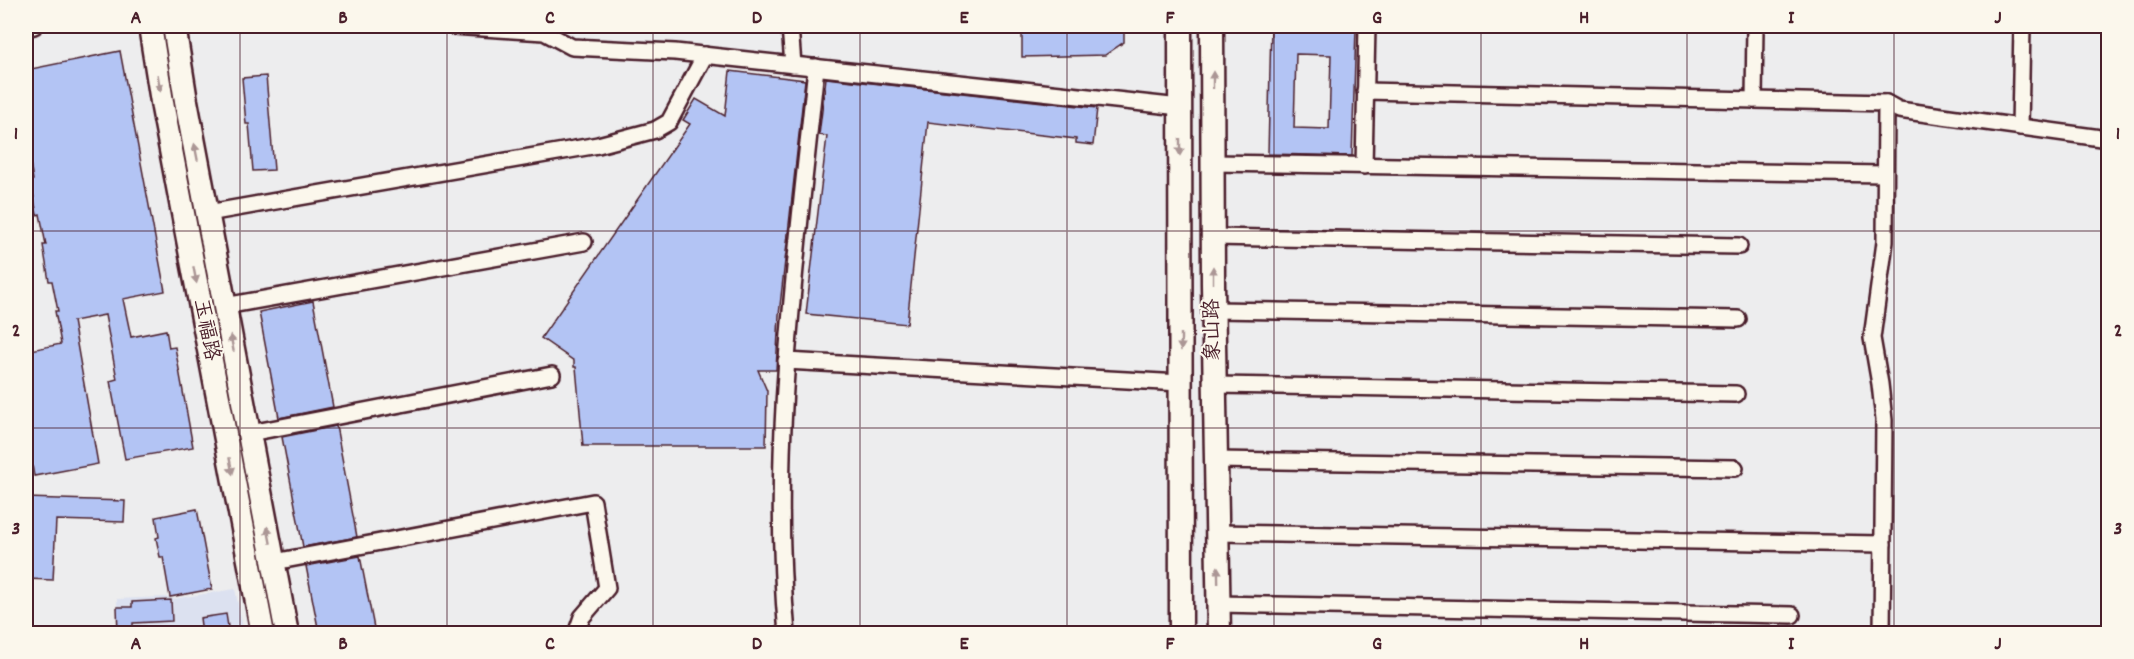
<svg xmlns="http://www.w3.org/2000/svg" width="2134" height="659" viewBox="0 0 2134 659" font-family="Dekko,'LXGW WenKai TC',sans-serif">
<style>
.built{fill:#dce1f0}
.building{fill:#b3c4f4;stroke:#4a1f2b;stroke-width:1.5;fill-rule:evenodd}
.lines{fill:none;stroke-linecap:round;stroke-linejoin:round}
.street-casing{stroke:#4a1f2b;stroke-width:20}
.secondary-casing{stroke:#4a1f2b;stroke-width:27}
.street{stroke:#fbf7ec;stroke-width:15}
.secondary{stroke:#fbf7ec;stroke-width:22}
.oneway{fill:#ab9695}
.grid{fill:none;stroke:#4a1f2b;stroke-width:1.5;stroke-opacity:0.55}
.labels{text-anchor:middle;dominant-baseline:central;stroke-width:4.5;stroke-linejoin:round;paint-order:stroke}
.street-label{font-size:21px;fill:#4a1f2b;stroke:#fbf7ec}
.neatline{fill:none;stroke:#4a1f2b;stroke-width:2}
.grid-label{font-size:20px;text-anchor:middle;font-weight:bold;fill:#4a1f2b}
</style>
<rect width="100%" height="100%" fill="#ededee"/>
<filter id="ink" filterUnits="userSpaceOnUse"><feTurbulence type="fractalNoise" baseFrequency=".0167" numOctaves="2"/><feDisplacementMap in="SourceGraphic" scale="12" xChannelSelector="R" yChannelSelector="G"/><feConvolveMatrix kernelMatrix="1 2 1 2 8 2 1 2 1" color-interpolation-filters="sRGB"/></filter>
<g filter="url(#ink)">
<polygon class="built" points="235,589 244,633 117,633 117,599 165,597 173,599"/>
<g class="building">
<polygon points="1022,26 1124,26 1124,42 1105,55 1022,57"/>
<path d="M1271 26 1356 28 1352 156 1268 154ZM1296 54 1331 55 1329 129 1294 128Z"/>
<polygon points="120,51 165,291 123,299 131,337 166,330 169,348 175,347 193,447 125,459 110,381 117,379 105,315 73,321 98,464 34,476 26,432 26,351 61,344 55,311 58,311 52,281 49,281 43,245 46,245 40,214 37,215 33,193 30,181 33,180 28,150 26,150 26,70"/>
<polygon points="730,71 805,80 779,315 776,370 758,370 767,391 766,446 583,446 576,367 574,367 574,361 541,338 690,124 683,120 696,99 725,116"/>
<polygon points="266,76 274,170 253,171 249,124 246,124 242,78"/>
<polygon points="826,78 1097,108 1093,145 1076,143 1076,139 928,122 907,324 806,314 827,136 819,135"/>
<polygon points="313,301 333,407 279,418 259,312"/>
<polygon points="336,426 357,537 303,547 282,437"/>
<polygon points="26,498 125,501 124,522 56,520 53,580 26,579"/>
<polygon points="197,509 212,589 170,597 163,557 160,557 156,538 159,537 156,517"/>
<polygon points="360,556 375,633 319,633 306,566"/>
<polygon points="171,600 172,621 133,623 133,633 118,633 117,607 132,607 132,602"/>
<polygon points="226,614 229,633 202,633 200,618"/>
</g>
<g class="lines">
<defs>
<g id="street">
<polyline points="452,26 544,32 572,47 675,52 1180,107"/>
<polyline points="790,26 793,65"/>
<polyline points="26,28 34,26"/>
<polyline points="1365,91 1886,103 1899,110 2108,139"/>
<polyline points="1754,100 1755,26"/>
<polyline points="2020,127 2022,26"/>
<polyline points="1213,163 1885,174"/>
<polyline points="1364,166 1367,26"/>
<polyline points="208,213 598,145 655,130 669,122 705,55"/>
<polyline points="1213,237 1739,246"/>
<polyline points="225,306 584,242"/>
<polyline points="1214,310 1738,319"/>
<polyline points="786,361 1181,383"/>
<polyline points="1215,385 1736,394"/>
<polyline points="250,433 552,375"/>
<polyline points="1216,460 1735,468"/>
<polyline points="1217,533 1883,544"/>
<polyline points="274,562 593,502 607,588 582,617 576,634"/>
<polyline points="1218,604 1792,615"/>
<path d="M787 634C769 444 797 256 816 67"/>
<polyline points="1882,634 1884,420 1880,384 1872,338 1885,242 1886,103"/>
</g>
<g id="secondary">
<polyline points="150,26 163,108 263,634"/>
<polyline points="174,26 186,101 287,634"/>
<polyline points="1180,26 1181,634"/>
<polyline points="1212,26 1213,284 1219,634"/>
</g>
</defs>
<use href="#street" class="street-casing"/>
<use href="#secondary" class="secondary-casing"/>
<use href="#street" class="street"/>
<use href="#secondary" class="secondary"/>
</g>
<defs><path id="oneway-solid" d="M-6-.8H1V-3.2L6.5 0L1 3.2V.8H-6Z" transform="scale(1.5)"/></defs>
<g class="oneway">
<use href="#oneway-solid" transform="translate(1213 80) rotate(-90)"/>
<use href="#oneway-solid" transform="translate(159 83) rotate(81)"/>
<use href="#oneway-solid" transform="translate(1180 147) rotate(90)"/>
<use href="#oneway-solid" transform="translate(196 152) rotate(-101)"/>
<use href="#oneway-solid" transform="translate(195 275) rotate(79)"/>
<use href="#oneway-solid" transform="translate(1213 275) rotate(-90)"/>
<use href="#oneway-solid" transform="translate(1181 342) rotate(90)"/>
<use href="#oneway-solid" transform="translate(232 343) rotate(-101)"/>
<use href="#oneway-solid" transform="translate(231 466) rotate(79)"/>
<use href="#oneway-solid" transform="translate(269 535) rotate(-101)"/>
<use href="#oneway-solid" transform="translate(1218 575) rotate(-91)"/>
</g>
</g>
<path class="grid" d="M240 26V634M447 26V634M653 26V634M860 26V634M1067 26V634M1274 26V634M1481 26V634M1687 26V634M1894 26V634M26 231H2108M26 428H2108"/>
<g class="labels">
<g class="street-label">
<text transform="translate(205 330) rotate(79)">玉福路</text>
<text transform="translate(1214 330) rotate(-91)">象山路</text>
</g>
</g>
<rect width="2134" height="659" fill="none" stroke="#fbf7ec" stroke-width="66"/>
<rect x="33" y="33" width="2068" height="593" class="neatline"/>
<g class="grid-label">
<text x="136" y="23">A</text>
<text x="343" y="23">B</text>
<text x="550" y="23">C</text>
<text x="757" y="23">D</text>
<text x="964" y="23">E</text>
<text x="1170" y="23">F</text>
<text x="1377" y="23">G</text>
<text x="1584" y="23">H</text>
<text x="1791" y="23">I</text>
<text x="1998" y="23">J</text>
<text x="16" y="139">1</text>
<text x="2118" y="139">1</text>
<text x="16" y="336">2</text>
<text x="2118" y="336">2</text>
<text x="16" y="534">3</text>
<text x="2118" y="534">3</text>
<text x="136" y="649">A</text>
<text x="343" y="649">B</text>
<text x="550" y="649">C</text>
<text x="757" y="649">D</text>
<text x="964" y="649">E</text>
<text x="1170" y="649">F</text>
<text x="1377" y="649">G</text>
<text x="1584" y="649">H</text>
<text x="1791" y="649">I</text>
<text x="1998" y="649">J</text>
</g>
</svg>
